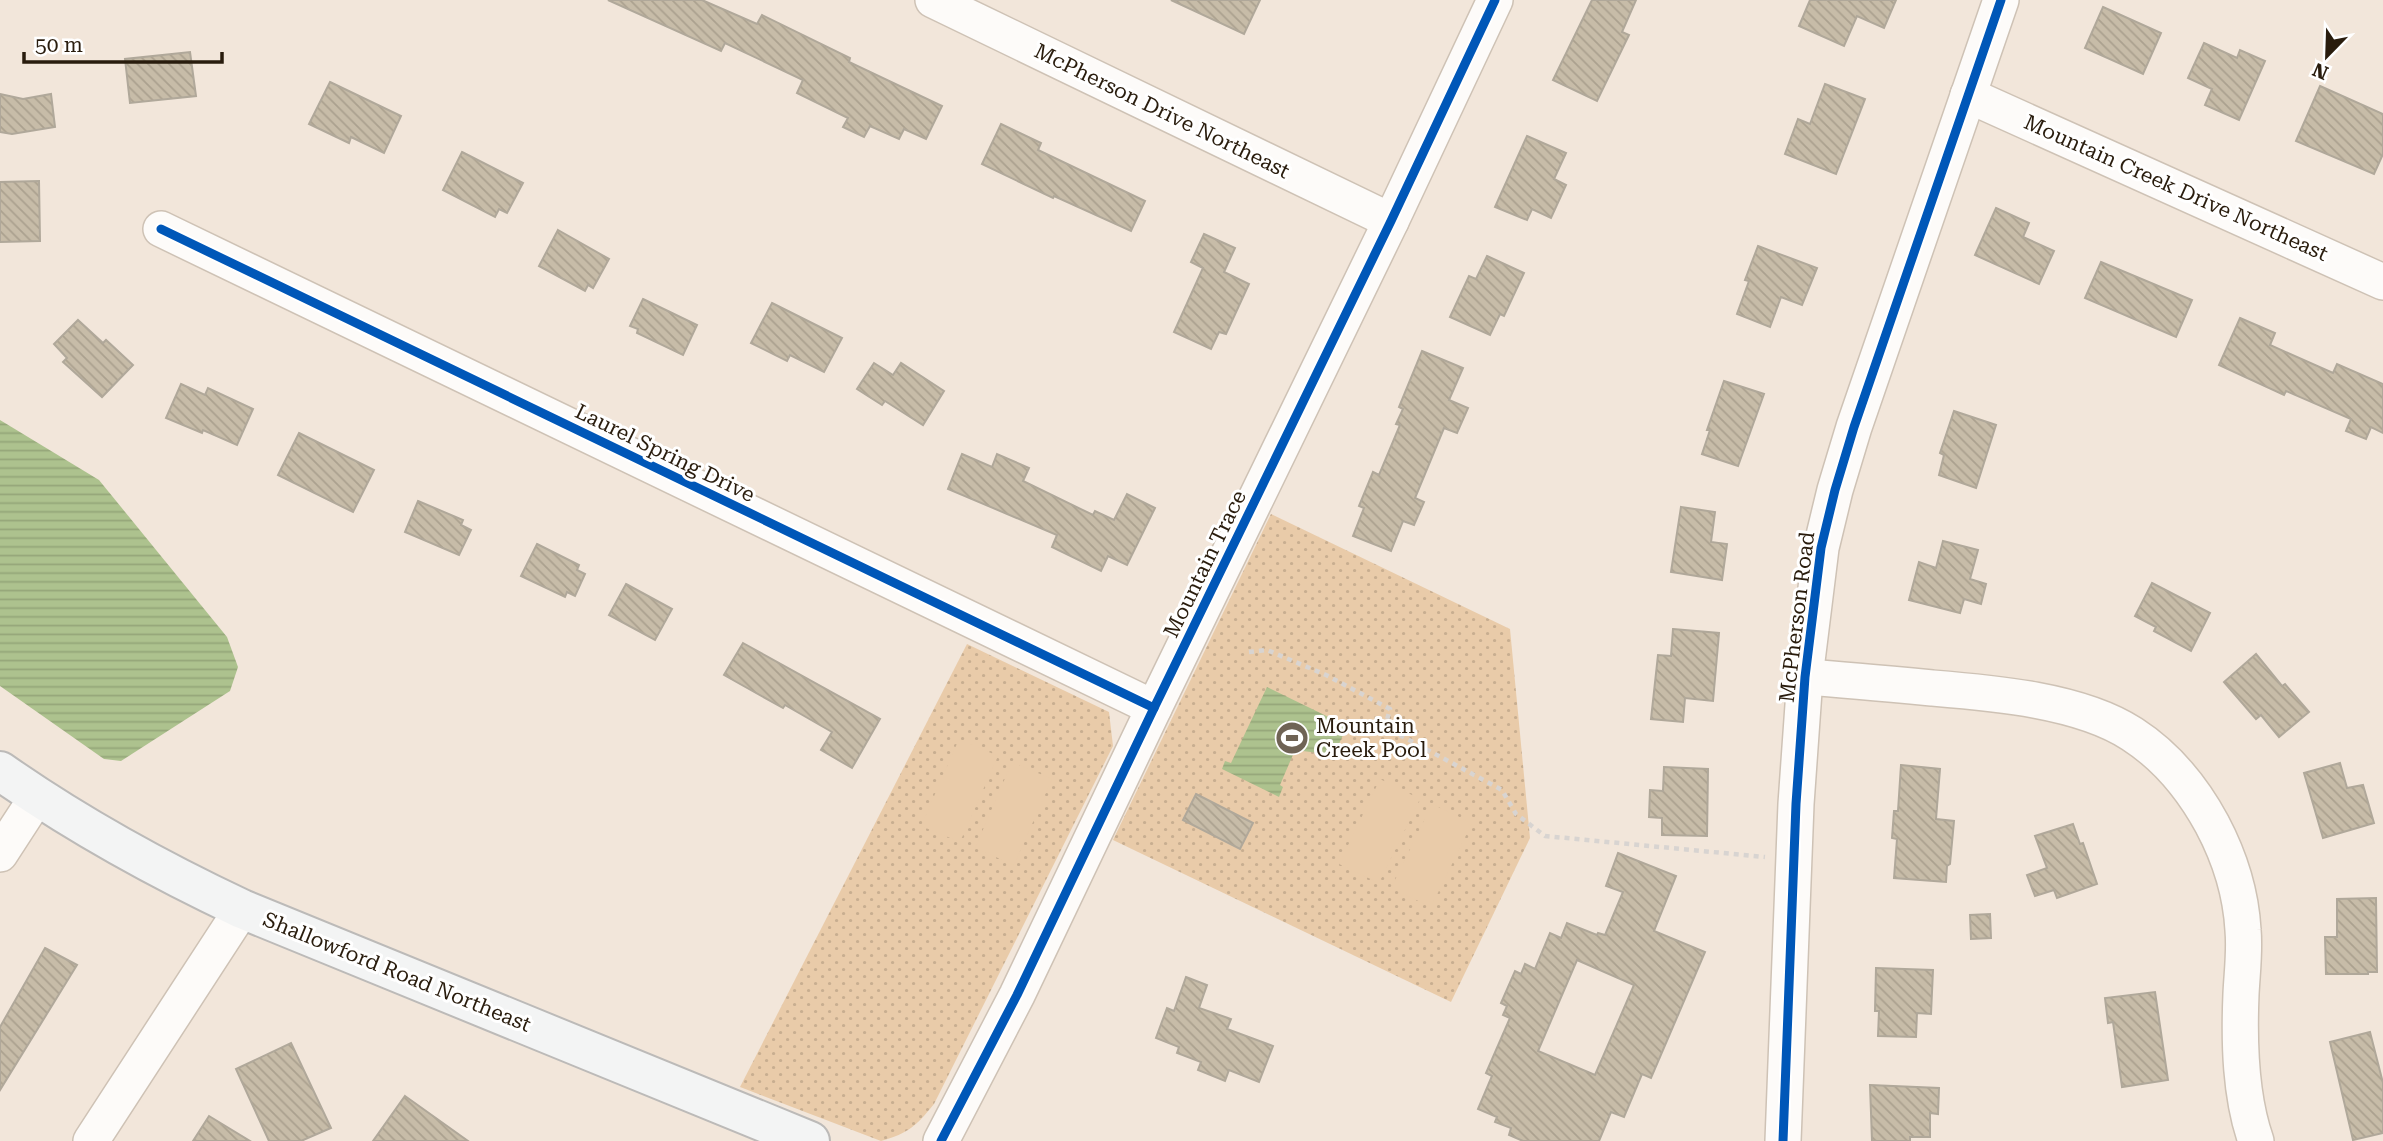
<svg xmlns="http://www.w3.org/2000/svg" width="2383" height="1141" viewBox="0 0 2383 1141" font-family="'Roboto Serif',serif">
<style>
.green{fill:url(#green-dots)}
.pitch{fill:#e9cba9}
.water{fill:url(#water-rules)}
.building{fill:url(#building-back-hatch);stroke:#b0a89a;stroke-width:2;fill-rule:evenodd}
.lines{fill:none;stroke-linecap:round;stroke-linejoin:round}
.minor-casing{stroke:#cec2b5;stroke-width:38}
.major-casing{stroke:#bcbab8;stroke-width:42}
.path{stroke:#d8d4d1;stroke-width:4.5;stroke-dasharray:5 5;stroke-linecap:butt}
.minor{stroke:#fdfbf9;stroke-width:35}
.major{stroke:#f3f4f4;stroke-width:38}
.cycleway-casing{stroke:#fff;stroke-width:13}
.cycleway{stroke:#0057b8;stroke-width:9}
.labels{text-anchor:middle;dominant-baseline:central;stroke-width:6;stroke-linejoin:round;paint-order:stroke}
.street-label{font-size:21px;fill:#291c0d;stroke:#fff}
.poi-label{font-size:21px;fill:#291c0d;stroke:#fff;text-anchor:start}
</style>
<defs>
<pattern id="green-dots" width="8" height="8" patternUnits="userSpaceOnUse" patternTransform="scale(1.75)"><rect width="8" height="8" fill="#e9cba9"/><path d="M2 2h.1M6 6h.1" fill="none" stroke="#c8ae90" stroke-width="1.8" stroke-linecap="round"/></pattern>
<pattern id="water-rules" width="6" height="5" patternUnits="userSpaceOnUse" patternTransform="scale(1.75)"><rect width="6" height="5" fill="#adc28e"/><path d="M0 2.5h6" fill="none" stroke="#95a679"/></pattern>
<pattern id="building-back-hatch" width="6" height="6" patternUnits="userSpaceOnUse" patternTransform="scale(1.75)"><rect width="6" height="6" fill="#c7bca8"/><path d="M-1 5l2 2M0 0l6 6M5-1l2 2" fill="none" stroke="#aba18f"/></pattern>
</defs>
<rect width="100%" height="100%" fill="#f2e6da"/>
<g class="green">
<polygon points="1271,514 1510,629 1530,838 1451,1002 1113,840"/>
<path d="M967 644 1109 712 1113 746 934 1104C916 1126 909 1133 881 1141L740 1087Z"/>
</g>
<g class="pitch">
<polygon points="959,739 998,756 960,842 921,826"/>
<polygon points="1012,762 1052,779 1014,865 975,848"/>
<polygon points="1380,779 1420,799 1379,883 1339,864"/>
<polygon points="1432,804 1472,823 1431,907 1391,888"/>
</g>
<g class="water">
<polygon points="0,420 99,480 227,637 238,667 230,691 121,761 104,759 0,686"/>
<polygon points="1267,687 1347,726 1334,755 1295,750 1280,785 1283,787 1279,797 1222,769 1225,761 1231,763"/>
</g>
<g class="building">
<polygon points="608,0 702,0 757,24 762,15 850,58 849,62 942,106 926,139 904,129 899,139 870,126 864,137 843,127 848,118 797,93 803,80 725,43 721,51"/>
<polygon points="1171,0 1260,0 1244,34"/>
<polygon points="1592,0 1636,0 1622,32 1629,35 1597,101 1553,80"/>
<polygon points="1810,0 1896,0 1884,28 1857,16 1844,46 1799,26"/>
<polygon points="2103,7 2161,33 2143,74 2085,48"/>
<polygon points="2204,43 2237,58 2240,50 2265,61 2239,120 2205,105 2212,89 2188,78"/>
<polygon points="190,52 196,96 130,103 125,59"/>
<polygon points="330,82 401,116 384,153 351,137 349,143 309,124"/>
<polygon points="1825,84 1865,99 1836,174 1785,154 1798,119 1810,124"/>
<polygon points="2320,86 2383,114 2383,154 2374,174 2296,141"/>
<polygon points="0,94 23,99 51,94 55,127 12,134 0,132"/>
<polygon points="1001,124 1041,143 1038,150 1145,201 1131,231 1054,196 1053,198 982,164"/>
<polygon points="1527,136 1566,153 1554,179 1566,185 1551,218 1532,209 1527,220 1495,207"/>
<polygon points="462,152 523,183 507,213 499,209 495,217 443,190"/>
<polygon points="39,181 40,241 0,242 0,182"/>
<polygon points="1996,208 2029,223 2023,237 2054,251 2039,284 1975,255"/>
<polygon points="558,230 609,259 593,288 588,285 585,291 539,266"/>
<polygon points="1204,234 1235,248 1224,272 1249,284 1226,334 1219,332 1211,349 1174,332 1203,268 1191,262"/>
<polygon points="1758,246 1817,268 1802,305 1781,297 1770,327 1737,314 1749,281 1745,280"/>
<polygon points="1487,256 1524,273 1504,316 1500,314 1490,335 1450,317 1469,276 1476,279"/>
<polygon points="2101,262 2192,300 2176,337 2085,298"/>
<polygon points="643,299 697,325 683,355 637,333 638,329 630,326"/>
<polygon points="772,303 842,338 824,372 790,355 787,361 751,343"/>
<polygon points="2240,318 2275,333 2270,345 2333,373 2337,364 2383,384 2383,433 2371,427 2366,439 2346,431 2351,419 2286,391 2284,395 2219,365"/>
<polygon points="78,320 103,343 106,340 133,365 102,397 63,362 67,358 54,344"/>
<polygon points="1422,351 1463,368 1449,400 1468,408 1457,433 1444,428 1415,498 1424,502 1414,525 1403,521 1391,551 1353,536 1364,508 1359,506 1373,472 1379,475 1400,425 1396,424 1403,409 1399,407"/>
<polygon points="874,363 893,375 901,363 944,391 923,425 885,401 882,405 857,389"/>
<polygon points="1724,381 1764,394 1738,466 1702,454 1710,430 1707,430"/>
<polygon points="181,384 205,395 208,388 253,409 237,445 203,430 202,433 166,418"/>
<polygon points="1954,411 1996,425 1976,488 1939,475 1944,455 1940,453"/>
<polygon points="299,433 374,470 353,512 278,475"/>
<polygon points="962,454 992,467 997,454 1029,468 1023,481 1093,515 1095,511 1114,520 1127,494 1155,508 1127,565 1108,556 1101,571 1052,547 1057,535 948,489"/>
<polygon points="418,501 463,520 461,525 471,530 459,555 405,532"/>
<polygon points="1681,507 1715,512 1711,542 1727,544 1722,580 1671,572"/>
<polygon points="1943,541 1978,550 1970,579 1986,584 1981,604 1964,599 1960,613 1909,600 1919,562 1936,568"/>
<polygon points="537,544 579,565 577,570 585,574 575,596 567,592 565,597 521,576"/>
<polygon points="2152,583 2210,613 2191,651 2154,631 2156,627 2135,616"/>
<polygon points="626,584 672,609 655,640 609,615"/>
<polygon points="1673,629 1719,633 1713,701 1685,698 1683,722 1651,719 1658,655 1671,656"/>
<polygon points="743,643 880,719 852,768 821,750 832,732 785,705 783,708 724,675"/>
<polygon points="2256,654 2282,686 2285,684 2309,712 2279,737 2261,715 2256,719 2224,682"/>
<polygon points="2340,763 2347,788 2363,785 2374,823 2323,838 2304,773"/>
<polygon points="1901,765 1940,769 1936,819 1954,821 1950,864 1947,866 1946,882 1894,878 1897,839 1892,838 1894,811 1898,811"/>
<polygon points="1664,767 1708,769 1707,836 1662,835 1662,818 1649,817 1650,790 1663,791"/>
<polygon points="1196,794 1253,823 1240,849 1183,820"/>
<polygon points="2073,824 2080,844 2083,843 2097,884 2057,898 2054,890 2035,896 2027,875 2047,868 2035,836"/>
<path d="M1618 853 1676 876 1654 931 1705 952 1651 1078 1642 1074 1624 1117 1611 1112 1599 1141H1523L1509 1135 1511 1128 1495 1122 1497 1117 1478 1109 1492 1076 1486 1073 1510 1018 1503 1015 1507 1006 1501 1003 1515 971 1521 974 1525 964 1535 969 1550 933 1561 938 1567 923 1597 935 1598 933 1605 935 1623 892 1606 886ZM1577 960 1634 985 1595 1075 1538 1051Z"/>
<polygon points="2376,898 2377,972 2368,972 2368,974 2326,974 2325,937 2337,937 2337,899"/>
<polygon points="1990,914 1991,938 1971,939 1970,915"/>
<polygon points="45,948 77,965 0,1090 0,1027"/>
<polygon points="1876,968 1933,970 1931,1014 1917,1013 1916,1037 1878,1036 1879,1011 1875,1011"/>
<polygon points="1186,977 1207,985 1199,1008 1231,1019 1227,1029 1273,1046 1259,1082 1229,1070 1225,1081 1198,1070 1201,1062 1177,1053 1179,1047 1156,1038 1167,1008 1174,1011"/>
<polygon points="2155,992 2168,1080 2122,1087 2113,1022 2108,1023 2105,998"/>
<polygon points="2370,1032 2383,1083 2383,1133 2353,1140 2330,1042"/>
<polygon points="291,1043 331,1128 301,1141 269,1141 236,1069"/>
<polygon points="1870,1085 1939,1088 1938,1114 1930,1113 1930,1137 1910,1137 1910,1141 1872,1141"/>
<polygon points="405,1096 468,1141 373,1141"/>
<polygon points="209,1116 250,1141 193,1141"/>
</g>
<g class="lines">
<defs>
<g id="minor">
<polyline points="933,0 1391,221"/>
<polyline points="1968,95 2383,282"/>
<polyline points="161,229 1154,708"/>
<path d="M1805 677C1848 680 1890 684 1932 688 1993 693 2080 700 2132 734 2166 756 2193 789 2212 824 2229 856 2241 894 2243 930 2245 951 2242 973 2241 994 2239 1042 2240 1096 2256 1141"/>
<polyline points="0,854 37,797"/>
<polyline points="91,1141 242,909"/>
<polyline points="941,1141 1017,995 1154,708 1391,221 1495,0"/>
<polyline points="1783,1141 1796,804 1805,677 1821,548 1835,490 1854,427 2001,0"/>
</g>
<path id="major" d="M0 771C77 825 157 869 242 909L810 1141"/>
</defs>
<use href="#minor" class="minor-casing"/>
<use href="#major" class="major-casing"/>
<polyline class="path" points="1249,652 1267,650 1326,675 1390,709 1385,727 1502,790 1516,814 1545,836 1765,857"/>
<use href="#minor" class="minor"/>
<use href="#major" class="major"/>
<defs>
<g id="cycleway">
<polyline points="161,229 1154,708"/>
<polyline points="941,1141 1017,995 1154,708 1391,221 1495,0"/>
<polyline points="1783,1141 1796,804 1805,677 1821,548 1835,490 1854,427 2001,0"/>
</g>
</defs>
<use href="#cycleway" class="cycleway-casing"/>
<use href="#cycleway" class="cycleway"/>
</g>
<defs>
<symbol id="stadium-disc" viewBox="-11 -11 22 22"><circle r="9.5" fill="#6f6355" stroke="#fff"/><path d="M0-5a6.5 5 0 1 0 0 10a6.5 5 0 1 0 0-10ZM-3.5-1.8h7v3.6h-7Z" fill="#fff"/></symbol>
</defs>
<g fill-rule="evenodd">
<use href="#stadium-disc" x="1273" y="719" width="38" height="38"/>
</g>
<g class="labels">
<g class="street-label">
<text transform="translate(1162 111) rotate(26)">McPherson Drive Northeast</text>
<text transform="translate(2176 188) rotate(24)">Mountain Creek Drive Northeast</text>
<text transform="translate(665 453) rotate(26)">Laurel Spring Drive</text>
<text transform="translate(1205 564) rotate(-64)">Mountain Trace</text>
<text transform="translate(1797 617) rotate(-83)">McPherson Road</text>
<text transform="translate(397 972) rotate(22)">Shallowford Road Northeast</text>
</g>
<g class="poi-label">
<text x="1316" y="726">Mountain<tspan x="1316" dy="24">Creek Pool</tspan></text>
</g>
</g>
<g transform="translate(2327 56) rotate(203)" stroke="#ffffff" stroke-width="5" paint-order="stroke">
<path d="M0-5L12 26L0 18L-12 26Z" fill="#291c0d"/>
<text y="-10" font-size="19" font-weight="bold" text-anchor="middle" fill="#291c0d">N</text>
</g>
<path d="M24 52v10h198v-10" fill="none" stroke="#291c0d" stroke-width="3.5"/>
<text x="35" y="52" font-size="21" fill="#291c0d" stroke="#ffffff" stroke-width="5" paint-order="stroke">50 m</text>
</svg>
